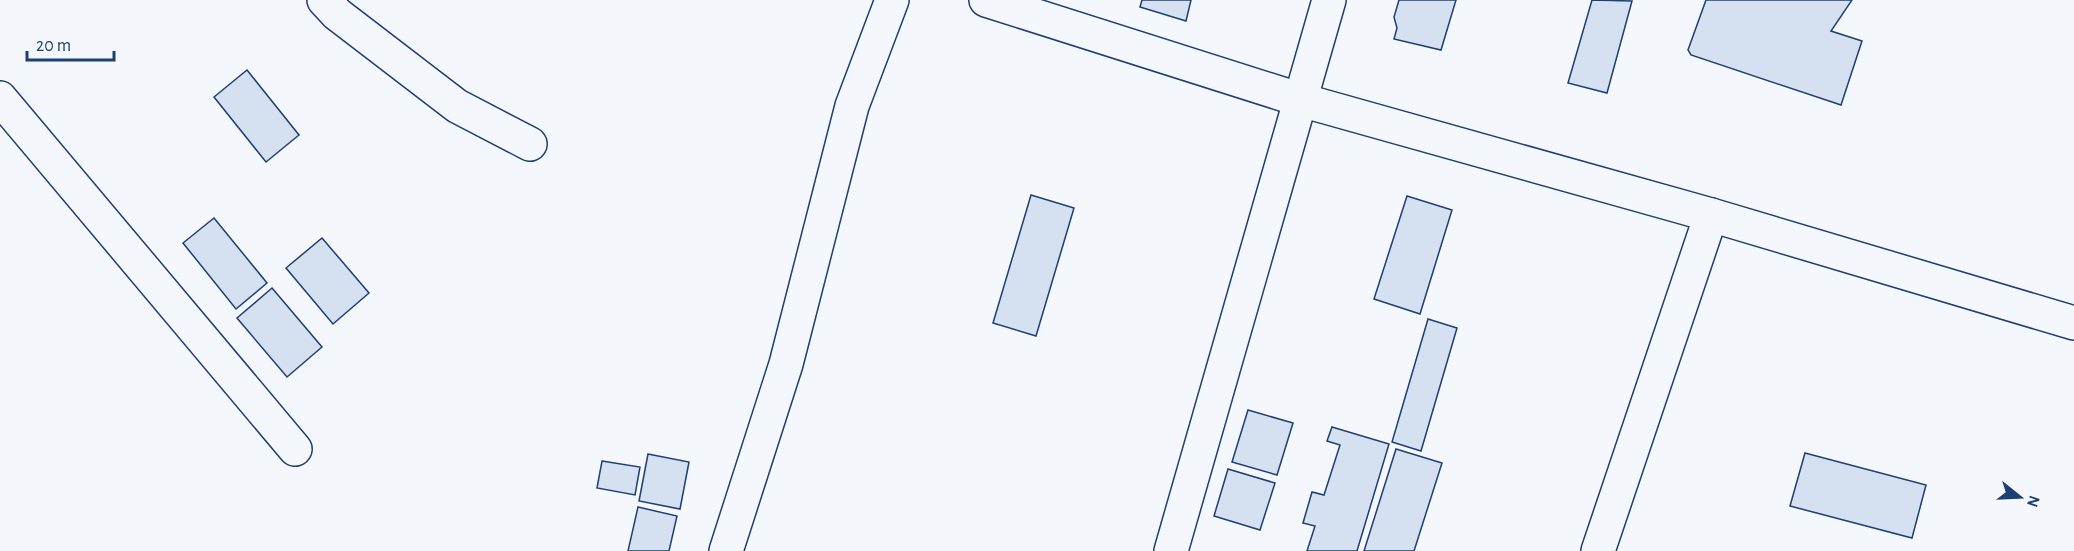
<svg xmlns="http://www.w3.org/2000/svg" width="2074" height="551" viewBox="0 0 2074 551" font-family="'Alegreya Sans',sans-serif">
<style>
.building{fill:#d5e0f0;stroke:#1d3f73;stroke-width:1.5}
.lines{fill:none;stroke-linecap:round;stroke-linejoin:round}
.minor-casing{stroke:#1d3f73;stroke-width:36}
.minor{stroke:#f4f7fb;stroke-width:33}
</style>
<rect width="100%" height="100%" fill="#f4f7fb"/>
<g class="building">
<polygon points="1142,0 1191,0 1186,21 1140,7"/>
<polygon points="1399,0 1456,0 1441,50 1394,39 1397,28 1394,17"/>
<polygon points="1592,0 1632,1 1607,93 1568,83"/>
<polygon points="1706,0 1852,0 1831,31 1862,41 1841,105 1691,55 1688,50"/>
<polygon points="247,70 299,135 266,162 214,97"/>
<polygon points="1031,195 1074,208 1036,336 993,323"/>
<polygon points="1407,196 1452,210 1420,314 1374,299"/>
<polygon points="214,218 267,283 236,309 183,243"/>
<polygon points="322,238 369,293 333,324 286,268"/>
<polygon points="272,288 322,347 287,377 237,318"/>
<polygon points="1428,319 1457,328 1421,451 1392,442"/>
<polygon points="1248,410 1293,423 1277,475 1232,462"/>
<polygon points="1332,427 1389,444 1357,551 1307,551 1315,526 1303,523 1312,492 1324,495 1340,445 1327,441"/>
<polygon points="1396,449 1442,463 1414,551 1364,551"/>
<polygon points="1805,453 1926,485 1912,538 1790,506"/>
<polygon points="648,454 689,462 680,509 639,501"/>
<polygon points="602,461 640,467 635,495 597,488"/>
<polygon points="1228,469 1275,483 1260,530 1214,516"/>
<polygon points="638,507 677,516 669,551 628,551"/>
</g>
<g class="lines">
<defs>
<g id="minor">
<polyline points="324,0 337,14 457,106 530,144"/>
<polyline points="986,0 1301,100 1711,215 2074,323"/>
<polyline points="0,98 295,449"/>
<polyline points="726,551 786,364 852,106 892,0"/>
<polyline points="1171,551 1329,0"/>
<polyline points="1598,551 1711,215"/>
</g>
</defs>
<use href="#minor" class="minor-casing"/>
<use href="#minor" class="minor"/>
</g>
<g transform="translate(2020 497) rotate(108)" stroke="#f4f7fb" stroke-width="4.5" paint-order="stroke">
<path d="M0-4.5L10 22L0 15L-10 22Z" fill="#1d3f73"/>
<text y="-9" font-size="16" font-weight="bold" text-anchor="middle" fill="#1d3f73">N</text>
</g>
<path d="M27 51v9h87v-9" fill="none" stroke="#1d3f73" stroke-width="3"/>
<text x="36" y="51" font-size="18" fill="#1d3f73" stroke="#f4f7fb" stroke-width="4.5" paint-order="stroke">20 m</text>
</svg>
